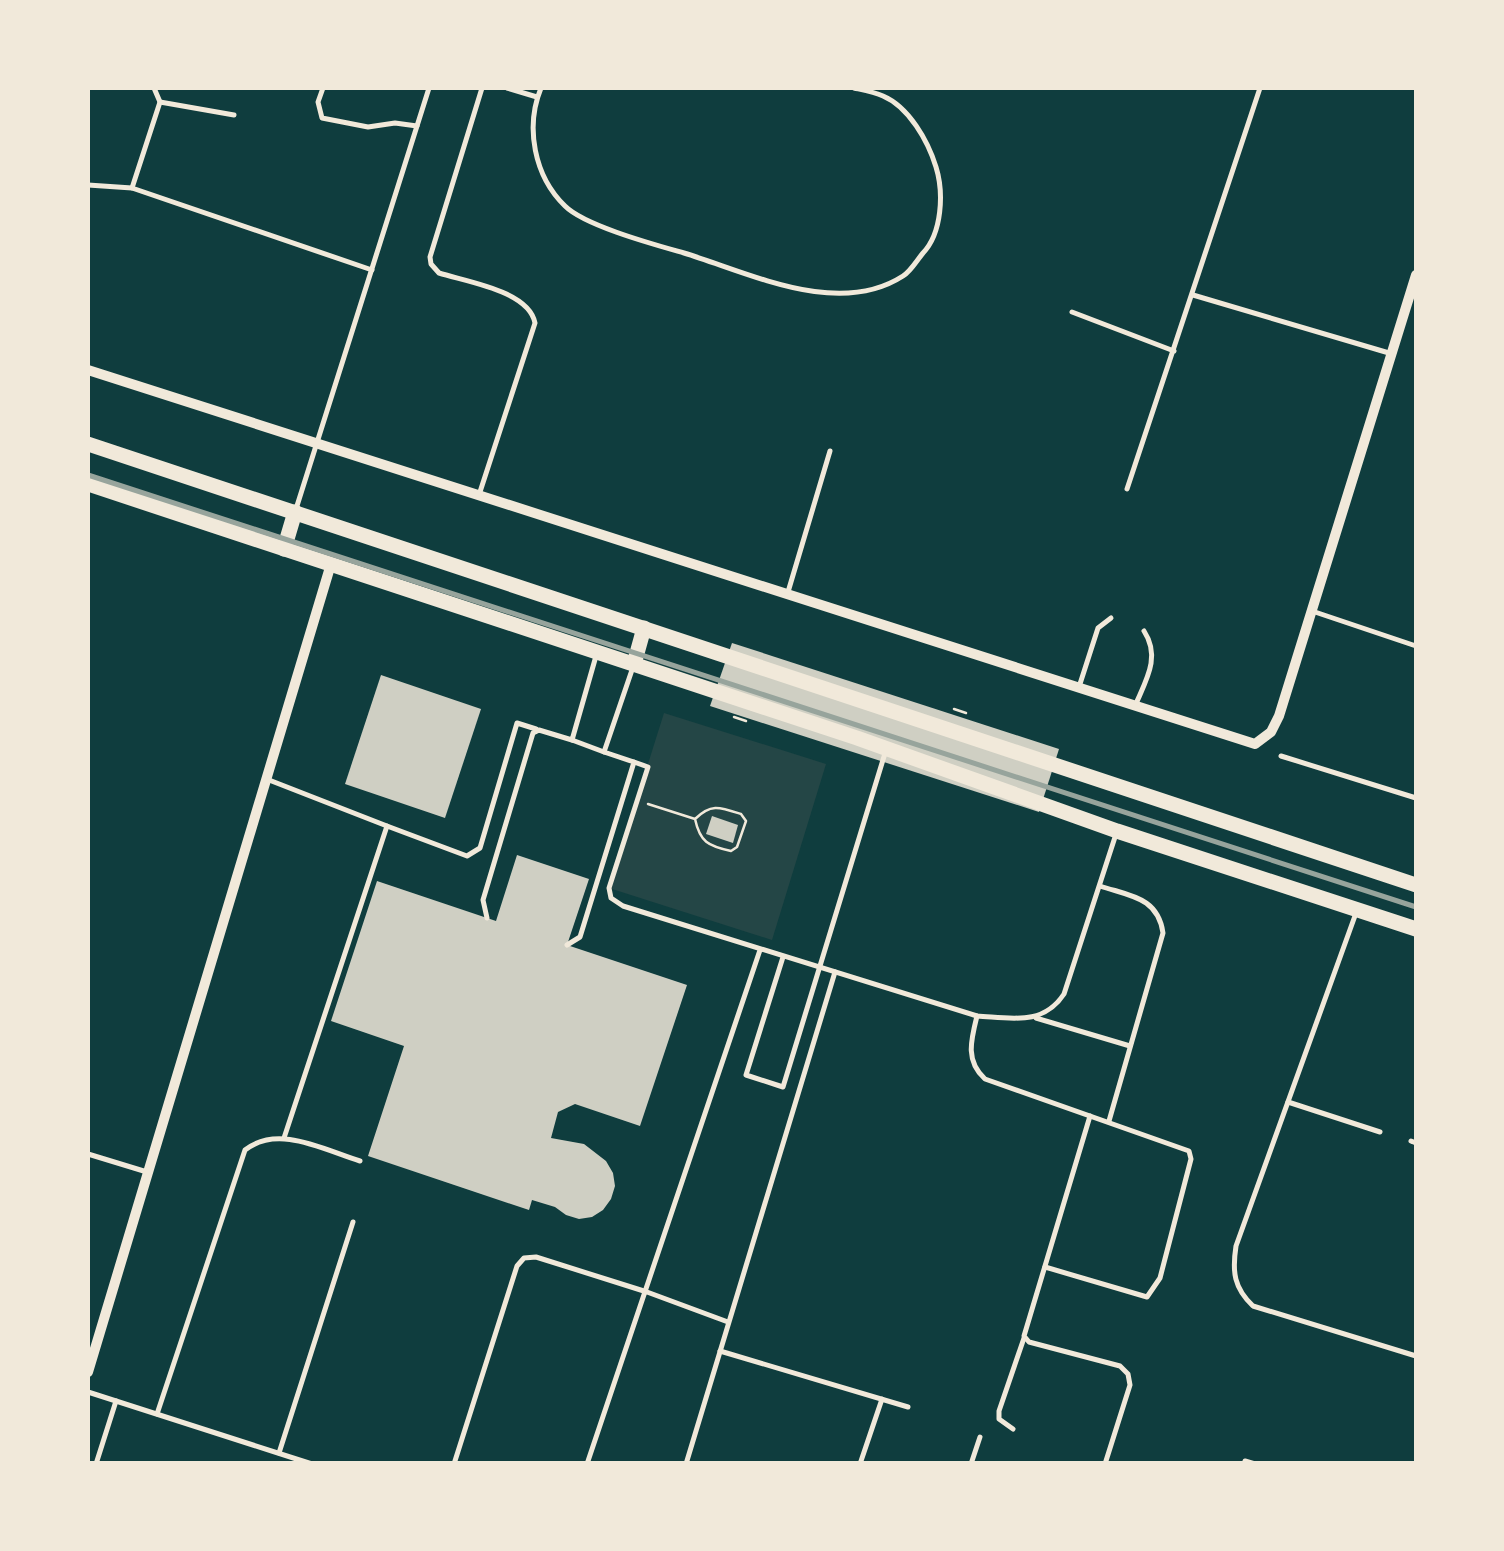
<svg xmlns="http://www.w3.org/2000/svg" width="1504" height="1551" viewBox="0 0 1504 1551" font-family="Karla,sans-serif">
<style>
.green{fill:#244646}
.building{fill:#cfcfc3}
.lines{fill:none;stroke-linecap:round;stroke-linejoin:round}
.path{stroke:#f1e9da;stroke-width:2.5}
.service{stroke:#f1e9da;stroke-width:5}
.minor{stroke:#f1e9da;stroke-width:10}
.primary{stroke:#f1e9da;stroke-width:15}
.rail{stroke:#97a49c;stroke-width:5}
</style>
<rect width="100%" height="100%" fill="#0f3d3e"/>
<polygon class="green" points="664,713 826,764 772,940 609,888"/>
<g class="building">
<polygon points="732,643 1059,749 1039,812 710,706"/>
<polygon points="381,675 481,709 445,818 345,784"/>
<polygon points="712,816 738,825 733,843 706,834"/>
<polygon points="517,855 589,879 567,945 687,985 640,1126 575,1104 558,1112 551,1138 584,1144 606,1161 613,1173 615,1186 611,1199 603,1210 592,1217 579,1219 566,1215 555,1207 532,1200 529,1210 368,1156 404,1046 331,1021 377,881 496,921"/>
</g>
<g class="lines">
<g class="path">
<polyline points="954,709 966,713"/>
<polyline points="734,717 746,721"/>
<path d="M648 804 695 819C711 803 720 807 741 814L746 821 737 847 731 851C708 846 700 842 695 819"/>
</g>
<g class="service">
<polyline points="154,88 160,102 132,188 372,270"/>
<polyline points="323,88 318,102 322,118 368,127 395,123 417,126"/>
<polyline points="507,88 537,97"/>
<path d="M541 88C525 127 534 176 565 206 585 226 656 245 684 253 750 273 838 318 903 276 911 271 917 260 923 253 942 233 944 193 936 167 928 141 909 107 883 96 874 92 863 90 854 88"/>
<polyline points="160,102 234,115"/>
<polyline points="88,185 132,188"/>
<polyline points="1193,295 1389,353"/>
<polyline points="1072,312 1174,351"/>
<polyline points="1127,489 1260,88"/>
<path d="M479 495 535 323C529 291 468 282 439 273L431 264 430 257 482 88"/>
<polyline points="296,509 429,88"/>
<polyline points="788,592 830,451"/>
<polyline points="1312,611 1416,646"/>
<polyline points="1079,687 1098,628 1111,618"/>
<path d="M1135 706C1146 680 1161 657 1144 631"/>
<polyline points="572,740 604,752"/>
<polyline points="1281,756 1416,798"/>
<path d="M634 762 648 767 609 888 611 898 623 906 977 1016C1012 1018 1043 1026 1064 994L1116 834"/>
<polyline points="269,780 387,826 284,1138"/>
<polyline points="387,826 467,856 480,848 517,723 536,729"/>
<path d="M1100 886C1130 896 1158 897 1163 933L1109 1121"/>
<path d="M1356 913 1236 1246C1232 1272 1234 1288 1253 1306L1416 1356"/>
<polyline points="487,918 483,900 533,733 539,730 572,740 596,656"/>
<polyline points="567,945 580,937 634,762 604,752 633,667"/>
<polyline points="783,957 746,1075 783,1087 886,750"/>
<path d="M977 1016C971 1040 965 1061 985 1079L1189 1151 1191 1159 1160 1278 1147 1297 1045 1267"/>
<polyline points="1036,1018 1130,1046"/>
<polyline points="1288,1102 1380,1132"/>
<polyline points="1090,1116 1024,1336 1029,1342 1120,1366 1128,1374 1130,1385 1105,1464"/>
<polyline points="1411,1141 1416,1143"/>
<polyline points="88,1154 147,1172"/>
<polyline points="720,1351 908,1407"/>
<polyline points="88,1392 312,1464"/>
<path d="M157 1414 245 1150C278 1124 324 1150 360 1161"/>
<polyline points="1013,1429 999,1419 999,1411 1024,1338"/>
<polyline points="279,1453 353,1222"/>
<polyline points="1245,1461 1255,1464"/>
<polyline points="96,1464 116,1401"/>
<polyline points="454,1464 517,1266 524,1258 536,1257 647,1292 728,1322"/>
<polyline points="587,1464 760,950"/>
<polyline points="686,1464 835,972"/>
<polyline points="860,1464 882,1399"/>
<polyline points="971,1464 980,1437"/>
</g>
<g class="minor">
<polyline points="88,370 1255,744 1271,732 1279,716 1416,275"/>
<polyline points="88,1372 331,564"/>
</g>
<g class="primary">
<polyline points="88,444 1416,885"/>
<polyline points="88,484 857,738 1117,831 1416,929"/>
<polyline points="284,549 295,512"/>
<polyline points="634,664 644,628"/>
</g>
<polyline class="rail" points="88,475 1416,907"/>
</g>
<rect width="1504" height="1551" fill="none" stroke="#f1e9da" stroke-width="180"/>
</svg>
